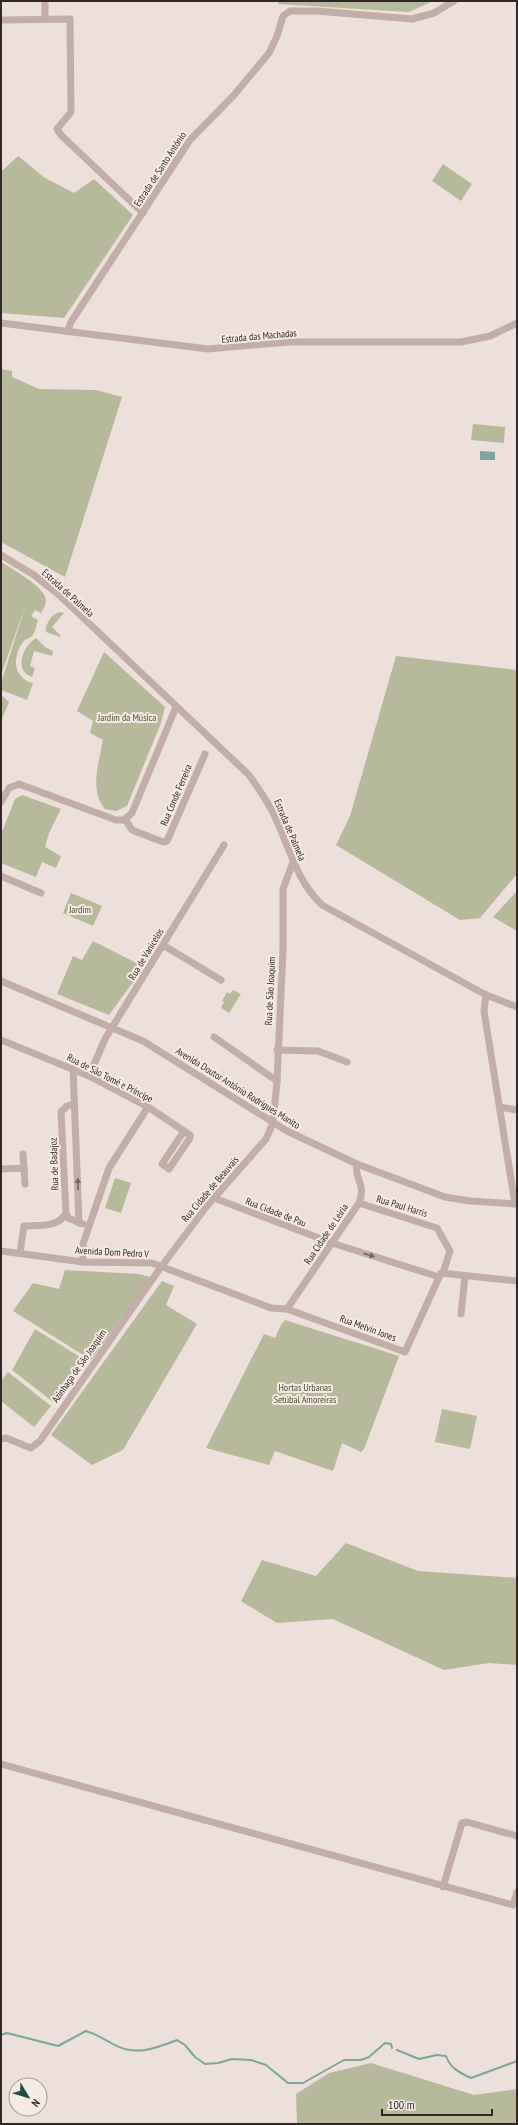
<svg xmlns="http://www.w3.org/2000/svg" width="518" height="2125" viewBox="0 0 518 2125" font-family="'PT Sans Narrow',sans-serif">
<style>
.green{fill:#b6ba9b}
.water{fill:#7ca69e}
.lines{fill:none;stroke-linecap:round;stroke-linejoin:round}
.stream{stroke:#7ca69e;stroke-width:2}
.minor{stroke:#c3ada7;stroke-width:7}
.oneway{fill:#736360}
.labels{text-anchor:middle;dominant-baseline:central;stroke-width:4;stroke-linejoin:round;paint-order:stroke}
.street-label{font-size:10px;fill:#312726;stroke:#f6eae4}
.park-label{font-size:10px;fill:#474c2d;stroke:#f6eae4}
</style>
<rect width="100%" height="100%" fill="#eddfd9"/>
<g class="green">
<polygon points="278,1 433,1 409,12 278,4"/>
<polygon points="18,156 45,178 74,193 94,179 133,215 64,318 1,313 1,172"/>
<polygon points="443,164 472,184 461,201 432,181"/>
<polygon points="1,369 12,371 12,377 39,389 96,390 122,397 65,577 1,542"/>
<polygon points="473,424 505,427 504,443 471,440"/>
<path d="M1 562C12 569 47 588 46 601 46 605 43 609 41 613L35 610 31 616 38 620C36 624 36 631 33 635 30 638 26 639 23 642 12 657 13 678 33 683L27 700 1 690V683L25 607 1 675Z"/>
<path d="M59 612 64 613 52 627 61 636 60 637 46 632C45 624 51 615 59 612Z"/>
<path d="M36 638 45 647 53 651 52 656 34 651 30 666 35 668 32 677C13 670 23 646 36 638Z"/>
<path d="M104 652 165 707 161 723 127 806 116 811 105 809C89 790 99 763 103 740L90 733 93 721 77 711Z"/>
<polygon points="396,656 517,670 517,874 480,918 460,920 336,845 350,816"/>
<polygon points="1,695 9,702 1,721"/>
<polygon points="22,795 61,809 49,833 45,847 61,856 56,868 42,862 36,877 1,863 1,834 15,799"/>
<polygon points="517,891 517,931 493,917"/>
<polygon points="71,893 102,906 93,926 63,913"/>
<polygon points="93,941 144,967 109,1015 57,994 73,956 82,960"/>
<polygon points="233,990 241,994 229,1013 221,1008 224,1002 222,1001 227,992 230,994"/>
<polygon points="115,1178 131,1183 121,1213 105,1208"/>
<polygon points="65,1270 138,1274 151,1277 91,1360 13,1311 33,1283 59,1289"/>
<polygon points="162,1281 174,1286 166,1305 197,1324 123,1450 92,1465 51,1435"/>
<polygon points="285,1320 399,1356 364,1449 361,1452 342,1443 333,1471 275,1451 269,1465 206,1448 264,1334 275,1338 281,1325"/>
<polygon points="35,1329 85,1360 53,1402 12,1370"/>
<polygon points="8,1372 51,1406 34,1427 1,1401 1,1381"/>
<polygon points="442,1409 477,1416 470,1449 435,1442"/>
<polygon points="346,1543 418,1571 517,1578 517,1665 489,1663 444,1670 333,1619 277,1623 241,1601 262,1560 316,1576"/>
<polygon points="371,2063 474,2095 517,2089 517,2124 297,2124 296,2094 329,2073"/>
</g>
<polygon class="water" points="480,451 495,452 495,460 480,460"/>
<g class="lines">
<g class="stream">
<path d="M1 2035 7 2033 58 2046 86 2031C96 2034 102 2038 111 2043 134 2057 154 2049 177 2040L185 2045 195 2057 205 2064 218 2063 232 2059 251 2060 266 2065 288 2083H303L344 2060H361L369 2057 385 2043 391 2044 392 2048"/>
<path d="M397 2050 419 2059 437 2055 446 2056C450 2068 460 2073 471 2078L517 2061"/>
</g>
<g class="minor">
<polyline points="45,1 45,19"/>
<polyline points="1,20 70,19 71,112 57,129 61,135 143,213"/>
<polyline points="1,323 208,349 289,342 461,342 490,336 517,323"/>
<polyline points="68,330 71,322 190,140 234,95 269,53 277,36 283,16 290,11 317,11 412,19 434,13 454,1"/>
<path d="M1 555 34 575 58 594 249 775C259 789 269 803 276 819 290 850 297 881 322 905L486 995 517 1007"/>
<polyline points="1,802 9,788 19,784 116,820 124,820 132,813 176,707"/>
<polyline points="125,819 132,830 163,842 167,841 205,754"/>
<polyline points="1,876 41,893"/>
<polyline points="163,945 221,980"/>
<polyline points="1,981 143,1041 287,1131 357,1164 445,1197 470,1201 517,1204"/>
<polyline points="486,995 484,1011 515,1204"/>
<polyline points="214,1037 277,1081"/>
<polyline points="1,1040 89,1076 148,1107 190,1135 190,1138 169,1169 162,1164 184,1131"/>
<polyline points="277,1050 318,1051 347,1062"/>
<polyline points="73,1068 79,1223"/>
<polyline points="89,1076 105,1039 224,845"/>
<polyline points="74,1104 67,1106 61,1112 66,1213 68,1218 83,1224"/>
<polyline points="500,1107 517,1110"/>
<polyline points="23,1154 25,1184"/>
<polyline points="1,1169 24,1168"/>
<polyline points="214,1198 332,1243 439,1277"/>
<polyline points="359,1203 437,1228 450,1251 443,1273"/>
<polyline points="1,1251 83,1262 152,1263 271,1308 287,1309 405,1352 441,1273 517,1281"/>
<path d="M20 1253 24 1226C39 1225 58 1228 66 1213"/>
<polyline points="83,1262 83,1244 109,1168 148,1107"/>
<path d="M287 1309 359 1203C367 1183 353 1178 357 1164"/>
<polyline points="461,1314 465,1276"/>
<polyline points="1,1439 6,1438 31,1448 40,1441 161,1267 207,1206 266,1139 273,1123 277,1081 283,950 283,889 293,862"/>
<polyline points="1,1764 513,1905 517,1892"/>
<polyline points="443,1887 462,1823 467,1822 517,1836"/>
</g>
</g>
<defs><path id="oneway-solid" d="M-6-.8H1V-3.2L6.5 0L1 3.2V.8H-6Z"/></defs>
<g class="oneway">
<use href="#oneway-solid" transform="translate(78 1184) rotate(-92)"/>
<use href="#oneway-solid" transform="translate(369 1255) rotate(17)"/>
</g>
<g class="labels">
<g class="street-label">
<text transform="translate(160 169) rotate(-57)">Estrada de Santo António</text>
<text transform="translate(259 336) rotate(-5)">Estrada das Machadas</text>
<text transform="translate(68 593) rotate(42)">Estrada de Palmela</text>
<text transform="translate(176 795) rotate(-67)">Rua Conde Ferreira</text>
<text transform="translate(290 830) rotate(67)">Estrada de Palmela</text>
<text transform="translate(146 954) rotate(-59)">Rua de Vanicelos</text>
<text transform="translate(270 991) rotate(-87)">Rua de São Joaquim</text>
<text transform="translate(110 1078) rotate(27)">Rua de São Tomé e Príncipe</text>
<text transform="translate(238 1088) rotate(32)">Avenida Doutor António Rodrigues Manito</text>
<text transform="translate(54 1164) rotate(-92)">Rua de Badajoz</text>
<text transform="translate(210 1189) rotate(-50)">Rua Cidade de Beauvais</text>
<text transform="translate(402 1206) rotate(17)">Rua Paul Harris</text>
<text transform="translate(276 1212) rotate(21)">Rua Cidade de Pau</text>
<text transform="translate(326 1234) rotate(-56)">Rua Cidade de Leiria</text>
<text transform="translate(112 1252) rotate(3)">Avenida Dom Pedro V</text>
<text transform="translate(368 1328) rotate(20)">Rua Melvin Jones</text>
<text transform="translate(79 1366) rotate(-55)">Azinhaga de São Joaquim</text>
</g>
<g class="park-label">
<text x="127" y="717">Jardim da Música</text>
<text x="80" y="909">Jardim</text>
<text x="305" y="1387">Hortas Urbanas<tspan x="305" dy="12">Setúbal Amoreiras</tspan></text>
</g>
</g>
<rect width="518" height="2125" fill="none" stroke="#312726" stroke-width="4"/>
<g transform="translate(28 2097) rotate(128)"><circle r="19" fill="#f6eae4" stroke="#a79c98"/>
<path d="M0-3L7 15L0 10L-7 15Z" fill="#224c46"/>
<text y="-6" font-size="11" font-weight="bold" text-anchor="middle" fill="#312726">N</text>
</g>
<path d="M382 2109v6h110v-6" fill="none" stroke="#312726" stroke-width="2"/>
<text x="388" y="2109" font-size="12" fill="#312726" stroke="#f6eae4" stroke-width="3" paint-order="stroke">100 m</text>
</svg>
